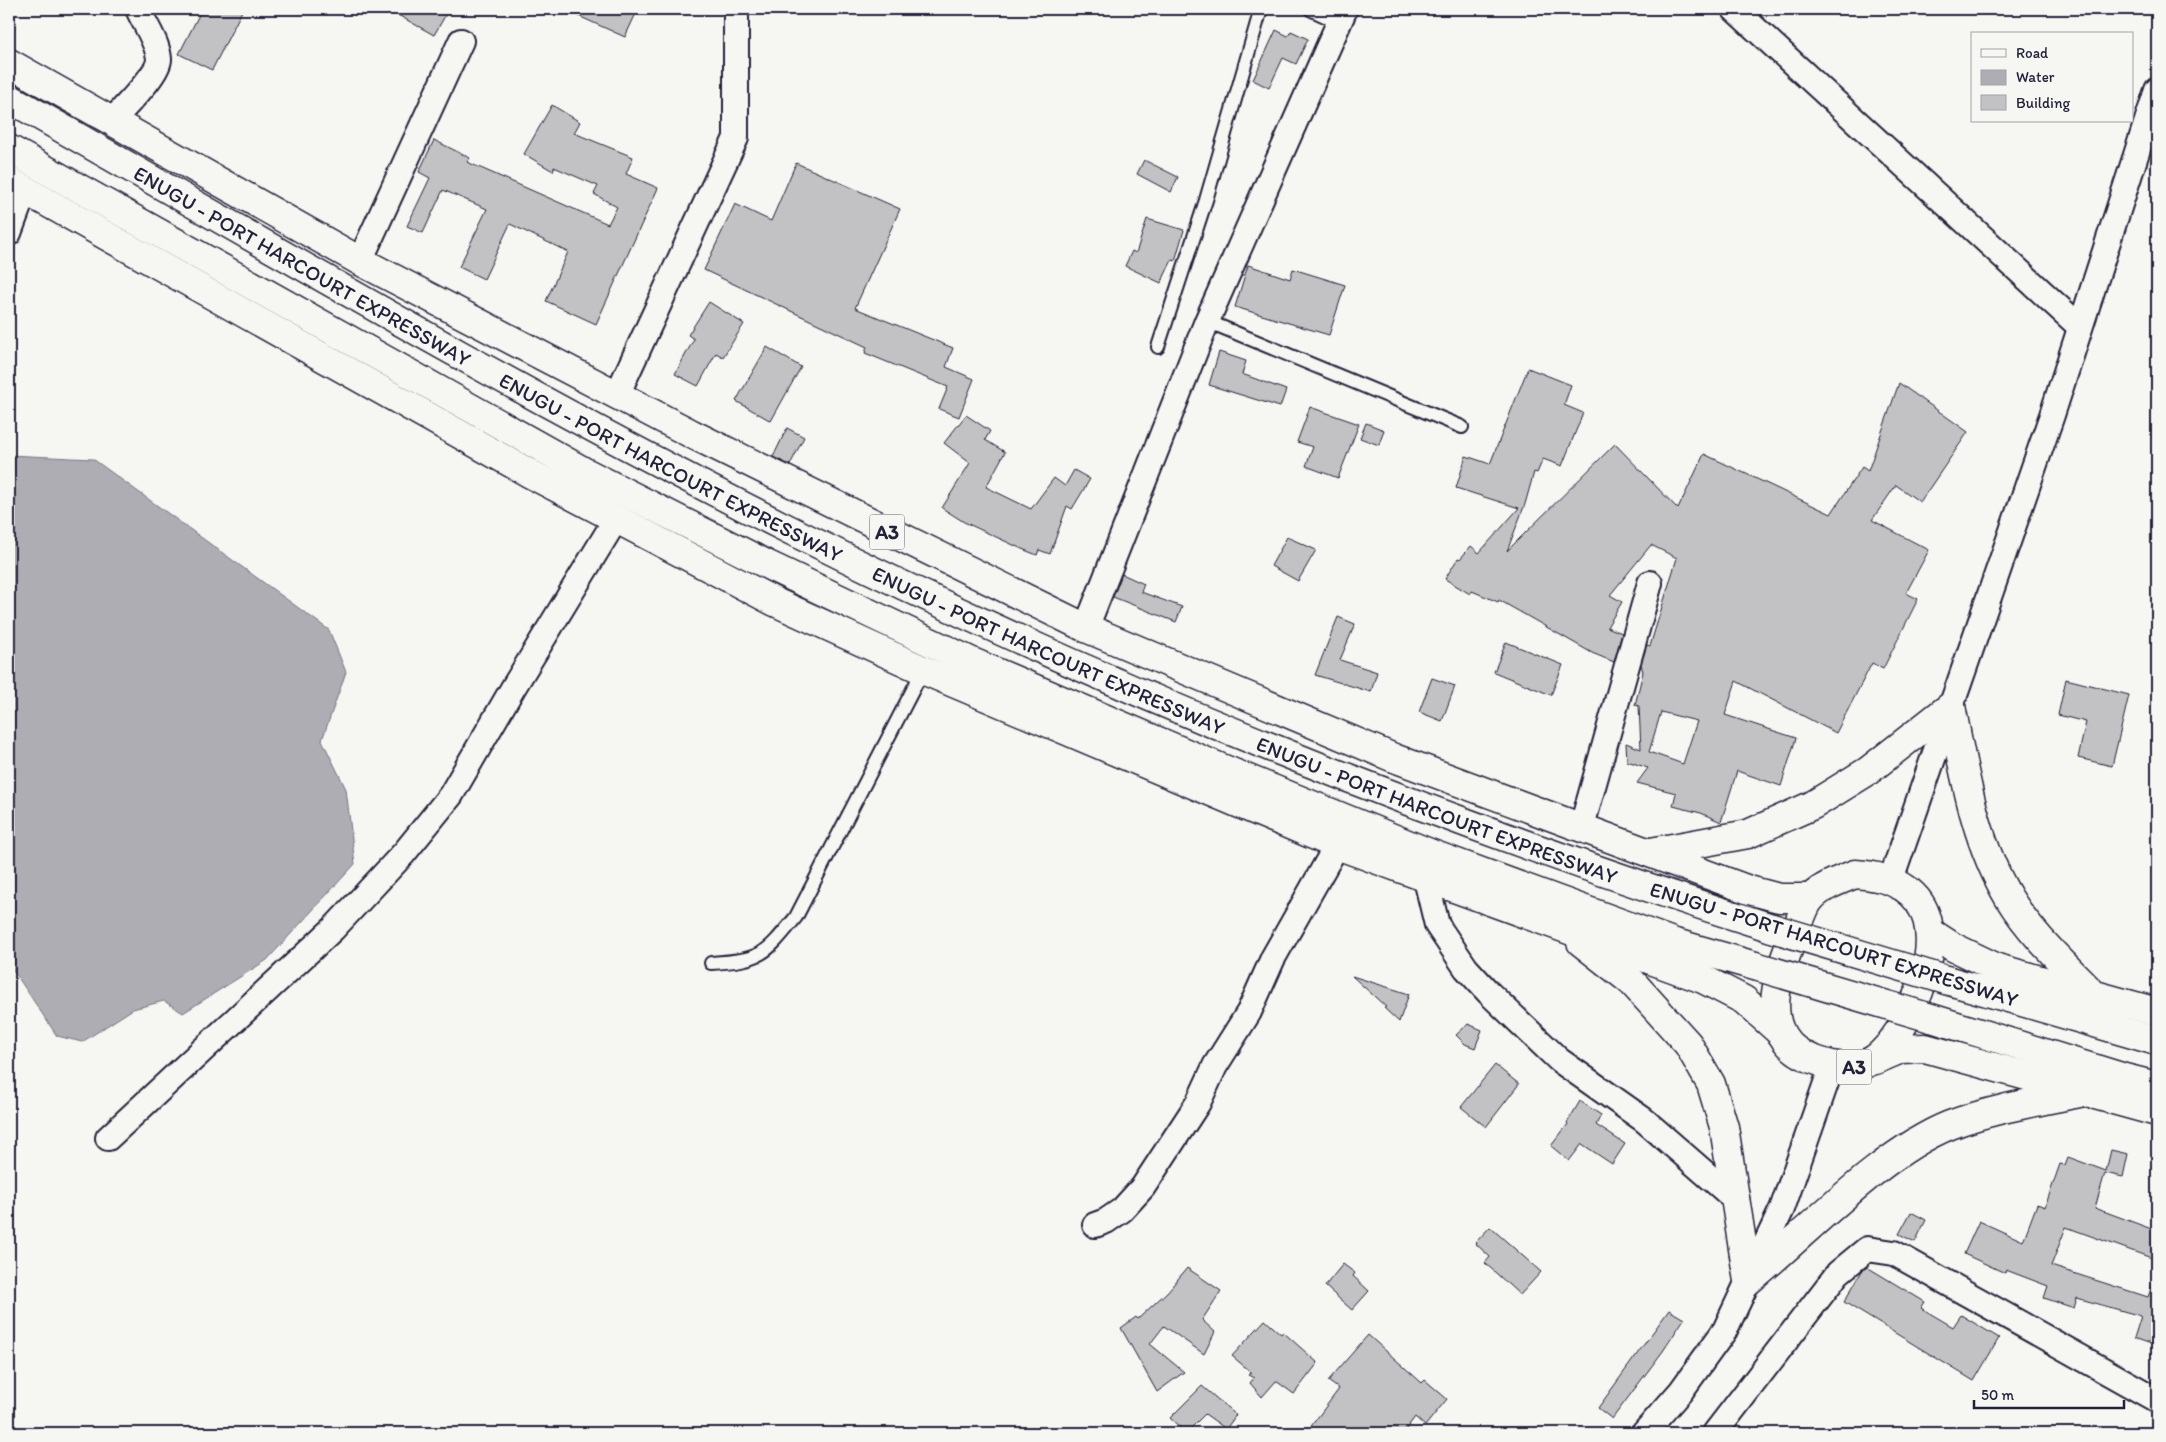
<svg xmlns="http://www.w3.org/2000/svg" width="2166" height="1442" viewBox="0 0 2166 1442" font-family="Itim,sans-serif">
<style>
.water{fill:#adadb3;stroke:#757583}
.building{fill:#c2c2c4;stroke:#22223b;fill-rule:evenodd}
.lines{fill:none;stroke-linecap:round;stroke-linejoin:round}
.service-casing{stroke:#22223b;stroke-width:16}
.minor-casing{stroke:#22223b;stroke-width:28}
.primary-casing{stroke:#22223b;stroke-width:31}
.trunk-casing{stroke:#22223b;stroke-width:31}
.service{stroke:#f6f6f2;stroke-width:12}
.minor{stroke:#f6f6f2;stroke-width:24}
.primary{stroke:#f6f6f2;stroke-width:28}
.trunk{stroke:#f6f6f2;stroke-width:28}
.trunk-bridge-casing{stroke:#22223b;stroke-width:31;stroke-linecap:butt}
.trunk-bridge{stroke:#f6f6f2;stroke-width:28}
.labels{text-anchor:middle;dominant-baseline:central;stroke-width:5;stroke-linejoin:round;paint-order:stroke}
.shield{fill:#f6f6f2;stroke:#626272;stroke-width:1}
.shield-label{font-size:20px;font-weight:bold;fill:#22223b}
.street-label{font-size:21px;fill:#22223b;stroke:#f6f6f2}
</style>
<rect width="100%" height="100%" fill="#f6f6f2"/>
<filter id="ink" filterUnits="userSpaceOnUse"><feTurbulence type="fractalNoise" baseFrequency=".02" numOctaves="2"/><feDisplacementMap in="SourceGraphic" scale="10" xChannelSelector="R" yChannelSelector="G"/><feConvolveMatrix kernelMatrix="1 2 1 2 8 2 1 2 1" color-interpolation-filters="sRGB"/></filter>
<g filter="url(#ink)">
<polygon class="water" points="9,455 93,459 329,630 346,672 322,740 346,789 355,864 267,960 183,1013 164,1001 133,1009 82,1042 57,1036 9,964"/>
<g class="building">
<polygon points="202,9 243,9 212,70 179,54"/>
<polygon points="387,9 449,9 434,35"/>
<polygon points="563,9 638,9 625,37"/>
<polygon points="1276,30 1288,36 1291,31 1308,39 1296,64 1283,58 1269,88 1253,80"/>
<polygon points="552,105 580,122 574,133 633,157 626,174 658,188 596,324 546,301 568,252 510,224 484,279 459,267 487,209 443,190 423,233 407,226 430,178 419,172 434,140 470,158 467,162 608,224 617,207 594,194 598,186 554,167 553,171 524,154"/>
<polygon points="1144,160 1178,177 1171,192 1137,174"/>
<polygon points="796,163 900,209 855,308 953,348 946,367 974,379 959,417 939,409 948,387 865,353 867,347 704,270 735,204 771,221"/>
<polygon points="1147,219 1184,230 1175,261 1172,260 1161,283 1125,266 1132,251 1136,253"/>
<polygon points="1248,265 1290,279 1293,269 1345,285 1329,335 1235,307"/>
<polygon points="709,302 744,324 723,357 716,353 698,386 675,374 694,339 688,335"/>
<polygon points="767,347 801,367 771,421 736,401"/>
<polygon points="1219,352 1246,361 1242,374 1286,390 1280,407 1209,385"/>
<path d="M1528 368 1571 385 1564 405 1583 413 1562 466 1543 459 1537 473 1534 472 1525 504 1507 551 1615 444 1678 509 1704 454 1831 514 1862 467 1868 471 1899 383 1968 432 1920 502 1896 485 1872 520 1929 550 1906 593 1918 599 1883 669 1872 663 1836 733 1736 681 1725 715 1796 738 1781 786 1737 771 1721 822 1701 813 1673 806 1676 793 1637 783 1648 768 1627 761 1626 743 1641 749 1639 706 1635 705 1643 672 1641 664 1647 645 1650 646 1677 558 1651 545 1610 595 1622 602 1607 627 1622 633 1614 662 1592 653 1499 600 1498 602 1472 591 1470 594 1445 579 1458 558 1460 559 1471 546 1479 553 1519 508 1456 488 1466 456 1490 464ZM1661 712 1697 721 1683 764 1649 752Z"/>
<polygon points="1310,407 1359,424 1338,478 1306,466 1313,447 1297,442"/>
<polygon points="966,415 990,431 985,440 1005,452 986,487 1031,509 1054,478 1065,486 1074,470 1090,479 1072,509 1067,506 1050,554 1039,550 1037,555 1022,549 964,522 942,508 970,463 944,443"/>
<polygon points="1366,423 1384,430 1379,445 1360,438"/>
<polygon points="787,428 804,437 790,465 773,457"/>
<polygon points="1287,537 1316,550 1298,581 1271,566"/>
<polygon points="1122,574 1144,584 1141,592 1182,607 1176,622 1113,597"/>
<polygon points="1338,617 1355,624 1340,660 1377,672 1371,692 1315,675"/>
<polygon points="1506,642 1563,665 1551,695 1494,672"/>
<polygon points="1432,678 1455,686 1442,721 1419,712"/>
<polygon points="2066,679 2129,695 2112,766 2078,758 2086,722 2058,715"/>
<polygon points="1352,976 1409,994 1399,1022 1384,1008 1386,1007"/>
<polygon points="1468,1024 1482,1030 1475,1048 1465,1044 1456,1035"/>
<polygon points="1495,1065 1519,1084 1486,1127 1461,1107"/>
<polygon points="1580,1101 1601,1115 1596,1125 1625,1144 1612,1164 1582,1144 1569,1161 1551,1146 1568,1124 1567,1123"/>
<polygon points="2111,1150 2128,1154 2123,1177 2105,1173 2095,1208 2157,1231 2157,1260 2066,1227 2051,1266 2148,1297 2155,1277 2157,1278 2157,1346 2134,1338 2141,1316 2077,1298 2074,1308 2044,1298 2048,1286 2006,1270 2005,1273 1964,1254 1979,1221 2023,1241 2037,1204 2045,1207 2060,1164 2065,1165 2068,1157 2106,1171"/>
<polygon points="1911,1212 1926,1220 1915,1242 1899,1234"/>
<polygon points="1490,1227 1541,1272 1520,1295 1485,1263 1490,1257 1475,1243"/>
<polygon points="1343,1264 1355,1273 1353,1276 1369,1291 1352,1310 1325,1286"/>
<polygon points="1867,1267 1925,1302 1921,1308 1953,1327 1961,1315 1999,1338 1974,1381 1844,1302 1862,1271"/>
<polygon points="1187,1268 1221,1291 1202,1320 1215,1332 1204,1354 1164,1326 1150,1344 1184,1372 1157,1392 1121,1328 1136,1317 1138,1319 1168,1291"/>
<polygon points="1669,1310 1684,1319 1663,1351 1612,1419 1598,1408"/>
<polygon points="1265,1320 1281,1334 1283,1332 1318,1363 1294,1394 1276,1381 1262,1397 1250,1383 1254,1378 1248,1375 1251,1372 1232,1356"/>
<polygon points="1368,1335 1422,1383 1425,1380 1447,1399 1425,1426 1415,1417 1403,1433 1306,1433 1339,1389 1328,1381"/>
<polygon points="1202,1386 1236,1415 1226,1429 1205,1414 1186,1433 1170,1418"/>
</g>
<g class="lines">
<defs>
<g id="service">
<polyline points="1310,9 1338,22"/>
<polyline points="1207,321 1462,427"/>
<polyline points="1158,347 1206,200 1261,9"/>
<path d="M711 963C762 960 765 955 796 917L923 670"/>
</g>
<g id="minor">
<polyline points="1734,9 2080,327"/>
<path d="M112 121C122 109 159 74 159 59 158 43 144 23 138 9"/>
<polyline points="9,233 25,190"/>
<polyline points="360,261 461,41"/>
<polyline points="617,395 736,138 736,16"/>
<polyline points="1086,628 1207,321 1345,9"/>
<polyline points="1582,826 1650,583"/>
<polyline points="1425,875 1437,925 1466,968 1489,993 1559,1060 1644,1120 1737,1201"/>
<polyline points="1891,880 2052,415 2157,90"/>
<polyline points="108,1138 333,929 404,853 451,795 513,688 616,519"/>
<polyline points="1095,1225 1106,1221 1122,1210 1143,1187 1198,1103 1215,1066 1249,1012 1273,958 1337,845"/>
<polyline points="1644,1433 1681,1391 1725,1330 1782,1209 1832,1066"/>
<polyline points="1715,1433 1838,1273 1867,1249 1894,1253 2157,1400"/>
</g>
<g id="primary">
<polyline points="9,63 360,261 692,434 1086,628 1394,758 1749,890 1779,898 1811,898"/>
<polyline points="9,181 529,473 775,602 923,670 1337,845 1703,979 1744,1000 1781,1033"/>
<path d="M1651 852 1748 834 1813 805 1868 771 1951 706C1964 771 1974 840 2009 898 2031 934 2065 965 2094 995"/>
<path d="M1855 874C1944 879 1941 948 1910 1012 1902 1028 1885 1056 1867 1063 1847 1070 1831 1066 1812 1059 1754 1036 1777 973 1796 931 1800 921 1804 905 1812 897 1823 886 1840 880 1855 874Z"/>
<polyline points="1930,932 1953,947 1997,968 2157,1012"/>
<path d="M1581 942 1632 982 1688 1044 1711 1084 1724 1127 1748 1281C1807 1233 1880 1153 1950 1125 1992 1109 2036 1102 2079 1093"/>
<polyline points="1875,1060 1901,1049 1925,1048 2157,1112"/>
</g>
<g id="trunk">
<path id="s1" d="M9 98C265 244 519 394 782 526 1100 686 1433 820 1772 928"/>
<polyline points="9,149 583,471 770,566 972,662 1214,765 1432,854 1675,943 1755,966"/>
<polyline points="1946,980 2157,1041"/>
<polyline points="1931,1018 2125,1078 2157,1086"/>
</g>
</defs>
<use href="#service" class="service-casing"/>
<use href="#minor" class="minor-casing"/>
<use href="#primary" class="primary-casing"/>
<use href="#trunk" class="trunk-casing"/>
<use href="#service" class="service"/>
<use href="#minor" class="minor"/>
<use href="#primary" class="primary"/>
<use href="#trunk" class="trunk"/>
<defs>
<g id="trunk-bridge">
<polyline points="1772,928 1946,980"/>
<polyline points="1755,966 1931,1018"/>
</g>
</defs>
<use href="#trunk-bridge" class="trunk-bridge-casing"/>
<use href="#trunk-bridge" class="trunk-bridge"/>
</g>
</g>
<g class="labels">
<g class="shield">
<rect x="869.5" y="514.5" width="35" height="35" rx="4"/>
<rect x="1836.5" y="1049.5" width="35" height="35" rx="4"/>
</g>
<g class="shield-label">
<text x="887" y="532">A3</text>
<text x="1854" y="1067">A3</text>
</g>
<g class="street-label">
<text stroke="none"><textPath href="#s1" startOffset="338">ENUGU - PORT HARCOURT EXPRESSWAY</textPath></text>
<text stroke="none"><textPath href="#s1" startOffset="758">ENUGU - PORT HARCOURT EXPRESSWAY</textPath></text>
<text stroke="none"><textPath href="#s1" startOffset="1178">ENUGU - PORT HARCOURT EXPRESSWAY</textPath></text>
<text stroke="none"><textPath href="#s1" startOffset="1598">ENUGU - PORT HARCOURT EXPRESSWAY</textPath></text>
<text transform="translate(1834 944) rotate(17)">ENUGU - PORT HARCOURT EXPRESSWAY</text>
</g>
</g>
<rect width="2166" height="1442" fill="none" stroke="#f6f6f2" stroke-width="30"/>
<rect x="15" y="15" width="2136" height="1412" fill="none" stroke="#22223b" stroke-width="2" filter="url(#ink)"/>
<rect x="1971" y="32" width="162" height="90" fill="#f6f6f2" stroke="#a1a1a9"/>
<rect x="1981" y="49" width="25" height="8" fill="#f6f6f2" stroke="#a1a1a9"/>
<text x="2016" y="58" font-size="15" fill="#22223b">Road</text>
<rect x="1981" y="70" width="25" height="15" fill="#adadb3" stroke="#a1a1a9"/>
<text x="2016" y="82" font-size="15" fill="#22223b">Water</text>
<rect x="1981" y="95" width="25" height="15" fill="#c2c2c4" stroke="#a1a1a9"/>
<text x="2016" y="108" font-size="15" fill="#22223b">Building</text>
<path d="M1974 1400v8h150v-8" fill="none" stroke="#22223b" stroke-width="2.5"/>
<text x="1981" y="1400" font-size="15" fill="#22223b" stroke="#f6f6f2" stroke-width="4" paint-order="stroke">50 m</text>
</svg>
